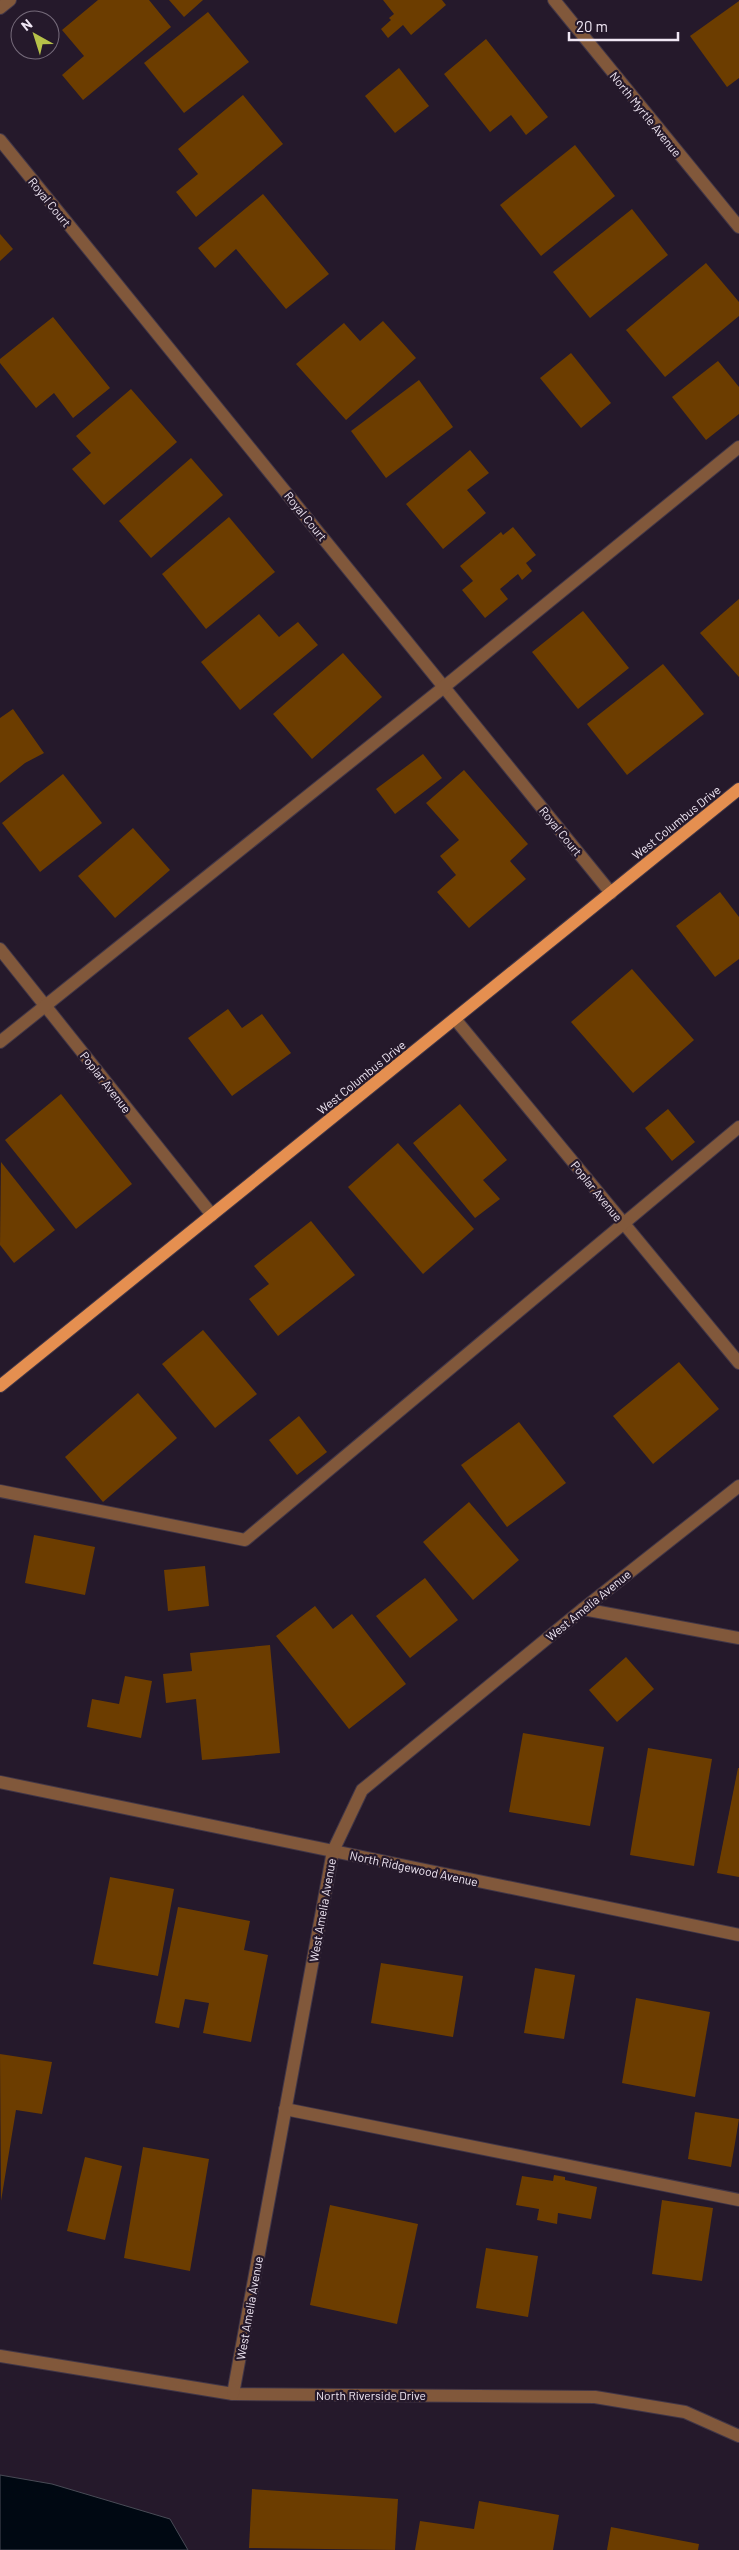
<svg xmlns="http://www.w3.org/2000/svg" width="739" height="2550" viewBox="0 0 739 2550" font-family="Barlow,sans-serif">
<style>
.water{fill:#000812;stroke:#484b56}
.building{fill:#6c3d00}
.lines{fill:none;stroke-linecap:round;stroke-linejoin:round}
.minor-casing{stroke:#413647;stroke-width:14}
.major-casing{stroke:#413647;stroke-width:14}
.minor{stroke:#81583b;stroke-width:12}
.major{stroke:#e58f50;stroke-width:12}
.labels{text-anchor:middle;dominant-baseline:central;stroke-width:4.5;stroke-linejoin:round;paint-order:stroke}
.street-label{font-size:12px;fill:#f0e7f4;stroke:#25192b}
</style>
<rect width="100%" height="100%" fill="#25192b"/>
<polygon class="water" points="0,2475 52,2484 170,2519 188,2550 0,2550"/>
<g class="building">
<polygon points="98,0 149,0 171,27 83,100 62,75 84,56 62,30"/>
<polygon points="169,0 203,0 184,17"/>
<polygon points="383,0 442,0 446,5 411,35 403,25 388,38 381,29 391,20 389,18 394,14"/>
<polygon points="739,1 739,78 727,87 690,36"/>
<polygon points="208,12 249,62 184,113 144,63"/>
<polygon points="486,39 548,117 526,135 511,115 490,132 444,74"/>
<polygon points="399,68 429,106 395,133 365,96"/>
<polygon points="243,95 283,144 196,217 176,192 198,174 178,149"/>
<polygon points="575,145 615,196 541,256 500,205"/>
<polygon points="263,194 329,274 286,309 236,249 215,268 198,248"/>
<polygon points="632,209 668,255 590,318 553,272"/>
<polygon points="0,234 13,249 0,261"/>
<polygon points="706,263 739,302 739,316 665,377 626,330"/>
<polygon points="53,317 110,388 73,418 54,393 36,408 0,363 0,359"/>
<polygon points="383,321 416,358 346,420 296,364 344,323 360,341"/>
<polygon points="571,353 611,403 581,428 540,378"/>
<polygon points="718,361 739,387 739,414 706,440 672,397"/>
<polygon points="419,380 453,427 386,478 351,431"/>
<polygon points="131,389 177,442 104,505 72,469 91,453 76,436"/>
<polygon points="470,450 489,473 467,490 486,513 443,549 406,504"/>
<polygon points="191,458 223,495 151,558 119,521"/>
<polygon points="229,517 275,572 206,629 162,574"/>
<polygon points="513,527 536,555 526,563 532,571 522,580 518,574 500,589 508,599 485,618 462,590 473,581 460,566 501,532 503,535"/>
<polygon points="739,599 739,677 700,633"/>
<polygon points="583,611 629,668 578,709 532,652"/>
<polygon points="259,614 279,637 298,622 318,645 240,710 201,662"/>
<polygon points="343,653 382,697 312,759 273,714"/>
<polygon points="663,664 704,714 627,775 587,724"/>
<polygon points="13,709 44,753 25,763 0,783 0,718"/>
<polygon points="423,754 442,778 395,814 376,789"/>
<polygon points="464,770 528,844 510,861 526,879 469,928 437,892 456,875 440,856 459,840 426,803"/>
<polygon points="63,774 102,823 40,872 2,823"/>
<polygon points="133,828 170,870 115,918 78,876"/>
<polygon points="720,892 739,917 739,959 715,977 676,926"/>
<polygon points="632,969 694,1040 633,1093 571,1022"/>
<polygon points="228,1009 242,1028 262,1014 291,1053 232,1096 188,1038"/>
<polygon points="61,1094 132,1184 76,1229 5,1140"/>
<polygon points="460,1104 507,1160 483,1180 500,1199 475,1218 413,1143"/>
<polygon points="668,1109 695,1142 672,1161 645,1128"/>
<polygon points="398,1143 474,1229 423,1274 348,1187"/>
<polygon points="1,1162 55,1230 14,1263 0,1245"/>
<polygon points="311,1221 355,1275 278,1336 249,1299 269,1284 254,1266"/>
<polygon points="203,1330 257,1394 215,1428 162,1364"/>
<polygon points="679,1362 719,1409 653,1464 613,1416"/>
<polygon points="138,1393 177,1438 103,1502 65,1457"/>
<polygon points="299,1416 327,1452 297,1475 269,1440"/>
<polygon points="519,1422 566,1483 507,1527 461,1465"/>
<polygon points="469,1502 519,1560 473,1600 423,1542"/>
<polygon points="34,1535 95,1547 85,1595 25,1583"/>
<polygon points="205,1566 209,1606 168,1611 164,1570"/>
<polygon points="425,1578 458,1620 410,1658 376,1616"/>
<polygon points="315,1606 333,1629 352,1614 406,1684 349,1729 276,1636"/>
<polygon points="270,1645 280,1753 202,1760 196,1699 166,1703 163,1674 192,1671 190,1653"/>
<polygon points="626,1657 654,1689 617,1722 589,1690"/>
<polygon points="125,1676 152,1681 141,1738 87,1727 92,1699 119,1704"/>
<polygon points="523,1733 604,1747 590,1826 509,1812"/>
<polygon points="648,1748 712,1759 694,1866 630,1855"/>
<polygon points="738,1768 739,1768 739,1877 717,1873"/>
<polygon points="110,1877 174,1889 158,1976 93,1964"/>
<polygon points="178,1907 250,1921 244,1950 268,1955 251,2042 203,2033 209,2003 185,1999 179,2028 155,2023"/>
<polygon points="381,1963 463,1976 453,2037 371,2023"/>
<polygon points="535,1968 575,1975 564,2039 524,2033"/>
<polygon points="636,1998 710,2012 695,2097 622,2083"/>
<polygon points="0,2054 52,2062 42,2114 16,2110 1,2201"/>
<polygon points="695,2112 739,2119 731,2167 688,2159"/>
<polygon points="143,2147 209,2159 190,2271 124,2258"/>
<polygon points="85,2157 122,2166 105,2240 67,2231"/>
<polygon points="554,2175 565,2177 565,2180 597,2187 591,2219 558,2213 557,2224 537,2220 539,2209 516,2205 522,2176 553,2181"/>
<polygon points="662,2200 713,2208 702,2281 652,2274"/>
<polygon points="330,2205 418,2224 397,2324 310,2305"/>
<polygon points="486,2248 538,2256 528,2317 476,2308"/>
<polygon points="252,2489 398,2499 395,2550 249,2548"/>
<polygon points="479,2501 559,2515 553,2550 415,2550 420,2521 474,2529"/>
<polygon points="611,2527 699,2544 698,2550 607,2550"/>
</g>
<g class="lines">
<defs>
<g id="minor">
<polyline points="554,0 739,227"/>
<polyline points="0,8 10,0"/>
<polyline points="0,140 611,893"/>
<polyline points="0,949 212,1215"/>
<polyline points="455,1019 739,1363"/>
<polyline points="0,1042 444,687 739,447"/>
<polyline points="0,1491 245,1540 739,1127"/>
<polyline points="583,1609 739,1638"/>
<polyline points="0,1782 739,1935"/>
<polyline points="285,2109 739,2200"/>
<polyline points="0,2356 233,2394 595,2397 685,2412 739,2436"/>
<polyline points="233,2394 333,1851 362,1790 583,1609 739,1486"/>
</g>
<polyline id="major" points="0,1386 739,789"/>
</defs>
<use href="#minor" class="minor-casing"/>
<use href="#major" class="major-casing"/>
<use href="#minor" class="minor"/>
<use href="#major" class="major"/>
</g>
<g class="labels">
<g class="street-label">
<text transform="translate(646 114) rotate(51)">North Myrtle Avenue</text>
<text transform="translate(50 202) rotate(51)">Royal Court</text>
<text transform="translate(306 516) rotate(51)">Royal Court</text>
<text transform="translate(676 822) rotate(-39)">West Columbus Drive</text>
<text transform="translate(561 831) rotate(51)">Royal Court</text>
<text transform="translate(361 1077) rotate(-39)">West Columbus Drive</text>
<text transform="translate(106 1082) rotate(52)">Poplar Avenue</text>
<text transform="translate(597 1191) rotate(51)">Poplar Avenue</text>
<text transform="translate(588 1605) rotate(-39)">West Amelia Avenue</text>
<text transform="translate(414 1868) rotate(12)">North Ridgewood Avenue</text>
<text transform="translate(322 1910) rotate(-80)">West Amelia Avenue</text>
<text transform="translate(249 2308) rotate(-80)">West Amelia Avenue</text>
<text x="371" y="2395">North Riverside Drive</text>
</g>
</g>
<g transform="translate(35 35) rotate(321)"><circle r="24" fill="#25192b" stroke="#766b7b"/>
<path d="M0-4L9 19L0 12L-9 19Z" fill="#b6c149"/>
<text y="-8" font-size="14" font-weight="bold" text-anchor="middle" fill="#f0e7f4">N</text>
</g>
<path d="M569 32v8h109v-8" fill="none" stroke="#f0e7f4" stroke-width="2.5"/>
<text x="576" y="32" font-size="15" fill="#f0e7f4" stroke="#25192b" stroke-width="4" paint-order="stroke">20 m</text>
</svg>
